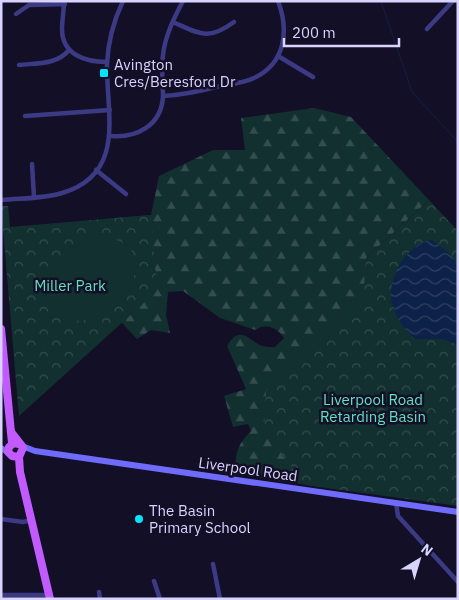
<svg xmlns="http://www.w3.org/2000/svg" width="459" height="600" viewBox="0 0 459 600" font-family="'IBM Plex Sans',sans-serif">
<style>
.forest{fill:url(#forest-firs)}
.park{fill:url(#park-crowns)}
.pitch{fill:#12302f}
.water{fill:url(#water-waves)}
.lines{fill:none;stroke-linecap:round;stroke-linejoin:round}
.stream{stroke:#0c2248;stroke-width:1}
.street{stroke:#3d3a85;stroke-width:4.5}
.secondary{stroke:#6f6bff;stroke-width:6}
.primary{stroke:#c25bff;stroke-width:8}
.poi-dot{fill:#00e5ff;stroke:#130f26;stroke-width:2}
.labels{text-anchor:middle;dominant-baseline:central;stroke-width:5;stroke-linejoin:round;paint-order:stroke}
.poi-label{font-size:15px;fill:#d9d4ff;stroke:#130f26;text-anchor:start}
.park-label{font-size:15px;fill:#5fe0c0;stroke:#130f26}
.street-label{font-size:15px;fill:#d9d4ff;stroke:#130f26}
</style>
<defs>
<pattern id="forest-firs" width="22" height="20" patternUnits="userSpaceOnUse" patternTransform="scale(1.25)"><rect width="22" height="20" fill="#12302f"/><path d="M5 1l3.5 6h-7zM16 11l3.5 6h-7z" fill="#344d4e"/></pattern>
<pattern id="park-crowns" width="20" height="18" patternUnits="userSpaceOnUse" patternTransform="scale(1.25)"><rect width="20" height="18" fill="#12302f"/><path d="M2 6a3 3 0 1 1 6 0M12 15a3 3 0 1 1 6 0" fill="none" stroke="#344d4e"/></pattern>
<pattern id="water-waves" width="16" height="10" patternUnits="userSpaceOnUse" patternTransform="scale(1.25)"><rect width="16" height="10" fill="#0c2248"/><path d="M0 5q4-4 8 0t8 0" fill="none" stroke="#2f4163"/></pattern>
</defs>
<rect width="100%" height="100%" fill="#130f26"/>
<path class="forest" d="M314 108 351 117 429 200 366 258 383 298 342 490 236 474C235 454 236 446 251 431L248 424 233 427 224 396 246 389 227 346C240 323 250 342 262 346 265 347 271 347 275 347L284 338C277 327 266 323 255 330L220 318 183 291 168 292 166 315 170 333 151 330 137 339 122 323 127 307 104 219 151 215 159 176 213 150H245L241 118Z"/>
<g class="park">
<polygon points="429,200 458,231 458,506 305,485 264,431 266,391 363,299 366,258"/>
<polygon points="1,206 8,206 10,227 151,215 157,291 19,416"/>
</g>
<path class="pitch" d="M102 237C170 243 122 328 73 320 64 318 57 312 53 304 36 272 74 241 102 237Z"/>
<path class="water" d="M432 240 449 253 458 265V345L442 339H416C405 331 396 318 392 304 386 280 406 243 432 240Z"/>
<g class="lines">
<polyline class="stream" points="381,1 412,92 458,142"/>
<g class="street">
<path d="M64 1C64 11 62 20 62 29 62 55 86 62 107 62"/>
<polyline points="16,14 29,5 65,4"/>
<path d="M173 22C200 34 208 41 234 22"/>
<polyline points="427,29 453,1"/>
<polyline points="278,56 313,77"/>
<path d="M19 65C36 63 57 65 69 50"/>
<path d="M163 96C183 95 201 91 220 86 231 84 244 83 254 78 286 63 289 30 278 1"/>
<polyline points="25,116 110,110"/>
<path d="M111 136C136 138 161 126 163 97 163 83 161 69 163 55 165 36 174 18 183 1"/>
<polyline points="32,164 34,197"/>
<polyline points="96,170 126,194"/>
<path d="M1 200C21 198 43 199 62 193 127 174 106 112 107 64 108 42 114 20 123 1"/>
<polyline points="396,503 398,516 458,582"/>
<polyline points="1,519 23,522 32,520"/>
<polyline points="213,564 220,599"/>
<polyline points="154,581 160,599"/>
<polyline points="99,592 100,599"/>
<polyline points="1,595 50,595"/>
</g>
<g class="secondary">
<polyline points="22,446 35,451 458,512"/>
<polyline points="1,448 8,452"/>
</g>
<g class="primary">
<polyline points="1,329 12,443"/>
<polyline points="11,432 22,446 23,448 19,457 12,456 8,452 9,447 14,443 19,444"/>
<polyline points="19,457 20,472 50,599"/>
</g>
</g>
<g class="poi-dot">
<rect x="99" y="68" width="10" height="10" rx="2.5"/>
<circle cx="139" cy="519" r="5"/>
</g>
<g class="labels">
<g class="poi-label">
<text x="114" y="64">Avington<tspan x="114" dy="17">Cres/Beresford Dr</tspan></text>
<text x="149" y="510">The Basin<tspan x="149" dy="17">Primary School</tspan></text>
</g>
<g class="park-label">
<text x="70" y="285">Miller Park</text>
<text x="373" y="399">Liverpool Road<tspan x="373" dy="17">Retarding Basin</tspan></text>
</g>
<g class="street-label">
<text transform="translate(248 469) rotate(8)">Liverpool Road</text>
</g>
</g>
<rect width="459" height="600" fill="none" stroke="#d9d4ff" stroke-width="5"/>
<g transform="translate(419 560) rotate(38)" stroke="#130f26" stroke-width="4" paint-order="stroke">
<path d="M0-4L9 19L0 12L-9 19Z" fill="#d9d4ff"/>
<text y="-8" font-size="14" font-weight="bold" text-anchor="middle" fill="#d9d4ff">N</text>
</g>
<path d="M284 38v8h115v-8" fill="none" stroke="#d9d4ff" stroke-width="2.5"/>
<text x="292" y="38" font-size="15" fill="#d9d4ff" stroke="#130f26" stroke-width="4" paint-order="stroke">200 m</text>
</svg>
